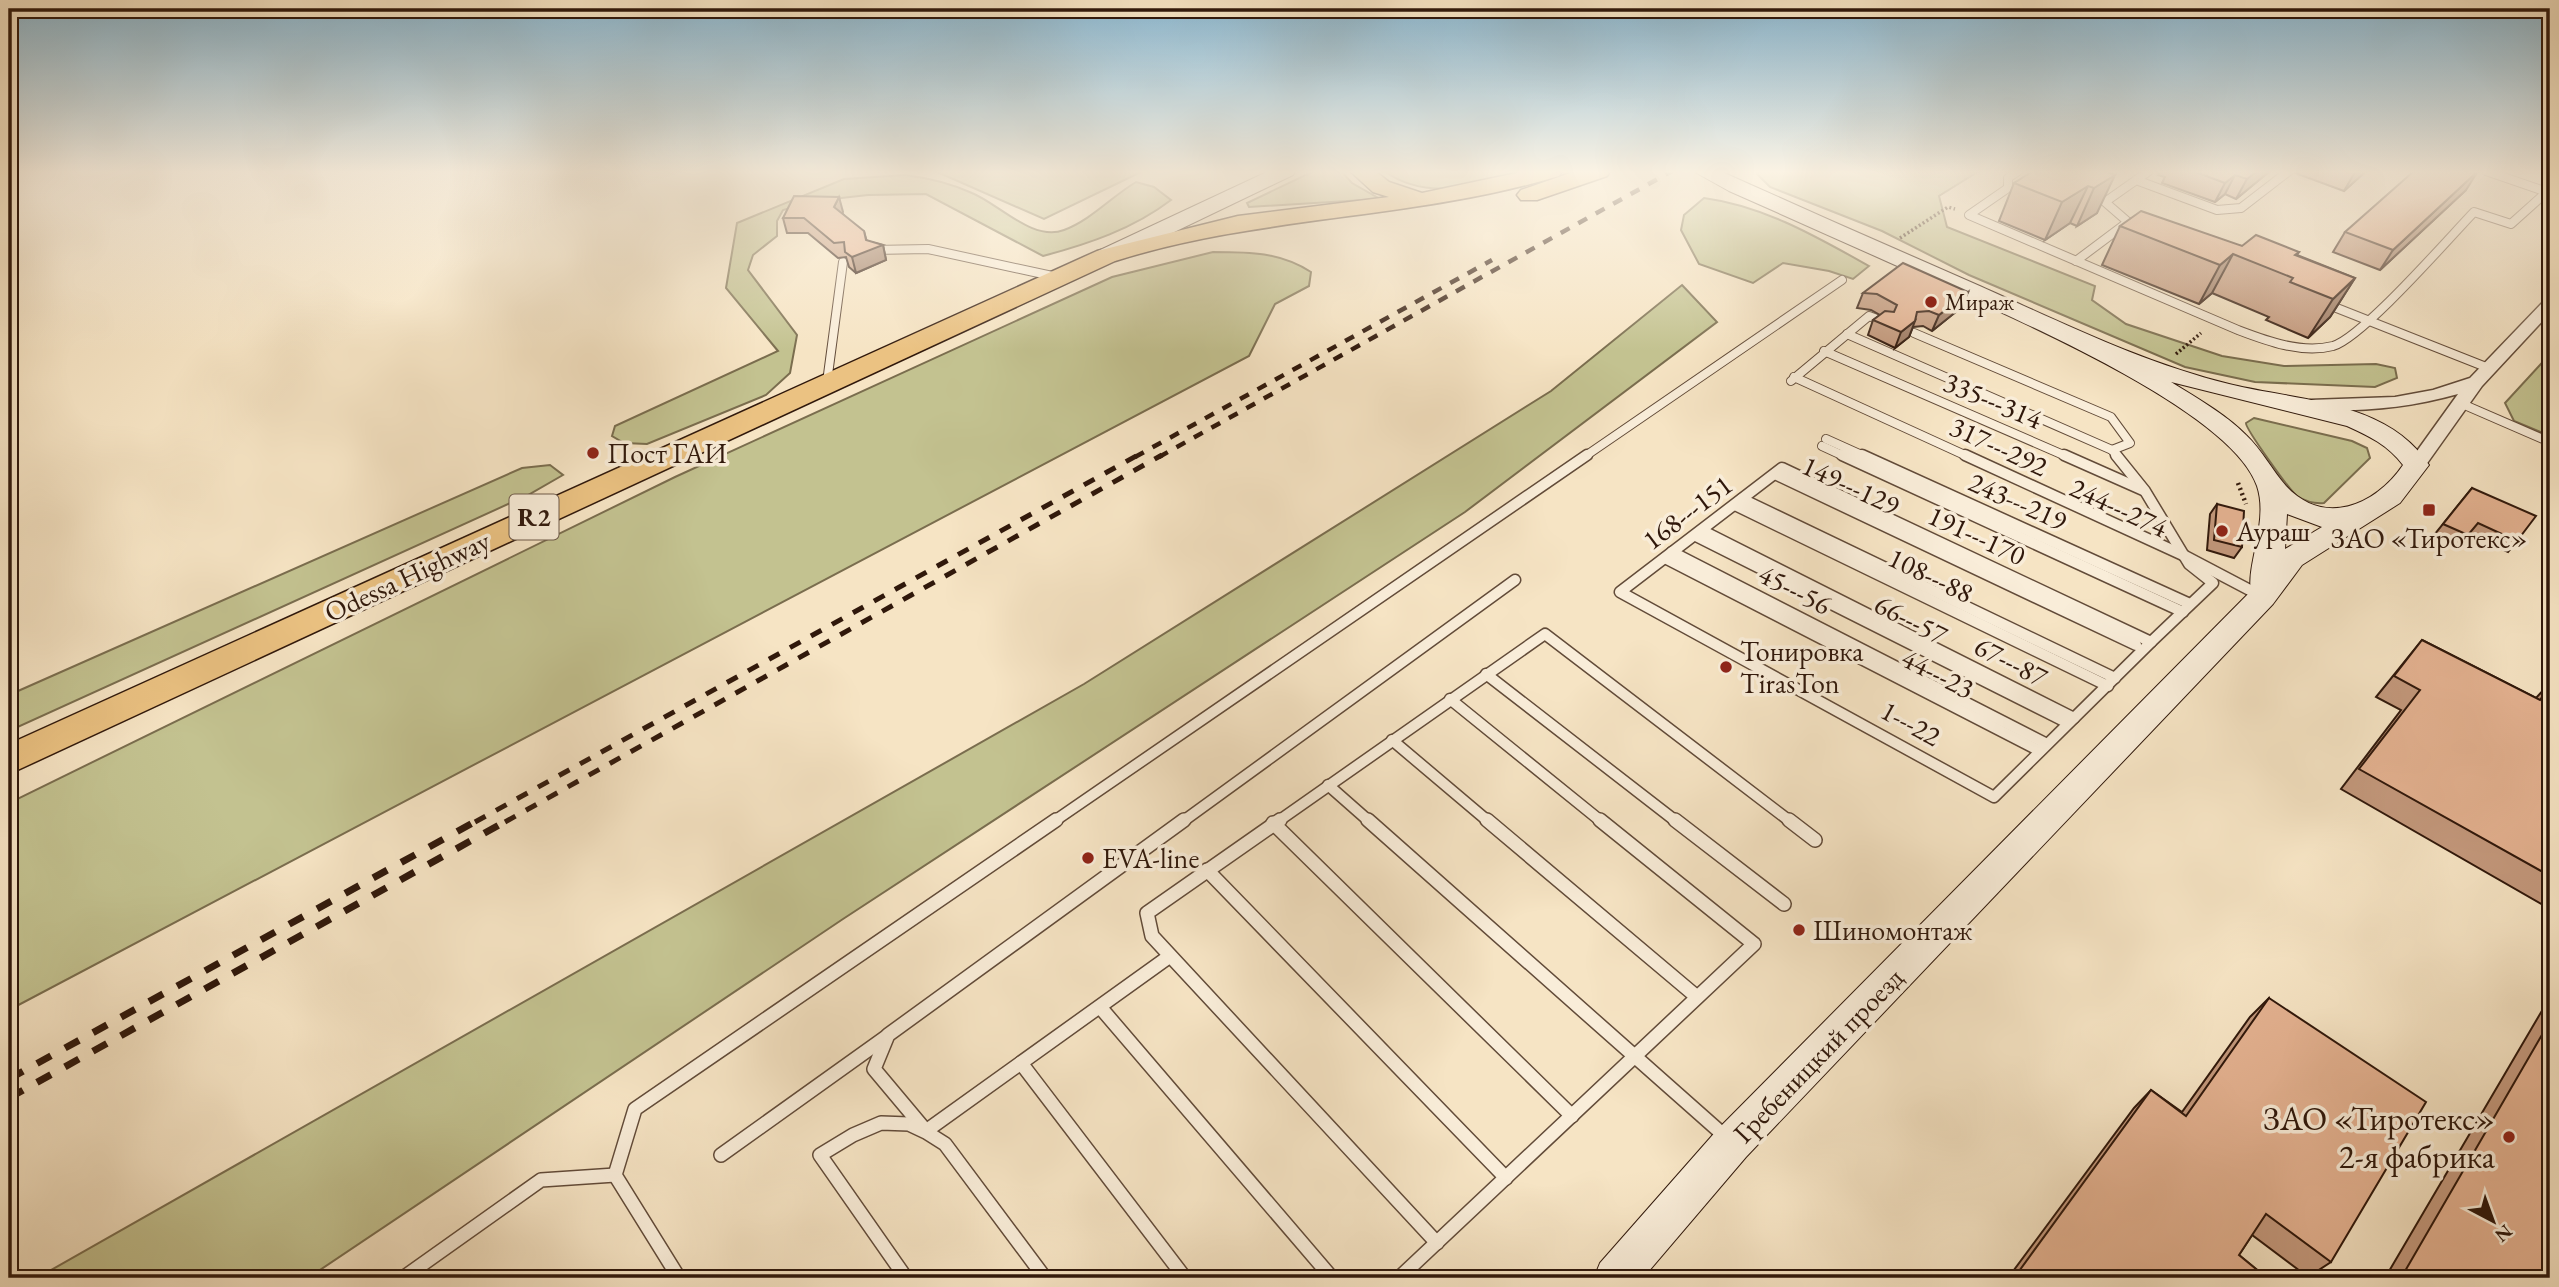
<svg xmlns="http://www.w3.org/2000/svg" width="2559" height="1287" viewBox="0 0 2559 1287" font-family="'EB Garamond',serif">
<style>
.green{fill:#c3c290;stroke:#7a6d4e;stroke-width:2}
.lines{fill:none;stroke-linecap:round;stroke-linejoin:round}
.lane-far2-casing{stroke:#624b39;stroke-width:10}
.lane-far1-casing{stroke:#624b39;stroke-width:13}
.lane-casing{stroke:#624b39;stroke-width:16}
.street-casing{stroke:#624b39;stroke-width:3}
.secondary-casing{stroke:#30180b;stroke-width:2}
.primary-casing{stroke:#30180b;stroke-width:3}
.path-far1{stroke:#30180b;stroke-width:3.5;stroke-dasharray:2 2.5;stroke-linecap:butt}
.path{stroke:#30180b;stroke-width:4.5;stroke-dasharray:2 3.5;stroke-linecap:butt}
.lane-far2{stroke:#f9edd9;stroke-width:8}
.lane-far1{stroke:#f9edd9;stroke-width:10}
.lane{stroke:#f9edd9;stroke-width:13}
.street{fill:#f9edd9;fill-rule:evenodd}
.secondary{fill:#f9edd9;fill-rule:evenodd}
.primary{fill:#ebc282;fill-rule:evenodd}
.rail-far2{stroke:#30180b;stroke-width:4.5;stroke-dasharray:10 10;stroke-linecap:butt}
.rail-far1{stroke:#30180b;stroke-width:5;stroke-dasharray:12 12;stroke-linecap:butt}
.rail{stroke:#30180b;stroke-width:7;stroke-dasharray:16 16;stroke-linecap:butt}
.wall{fill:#c4997d;stroke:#30180b;stroke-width:2}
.shaded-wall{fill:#a07d66;stroke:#30180b;stroke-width:2}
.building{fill:#e4b291;stroke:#30180b;stroke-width:2}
.poi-dot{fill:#8f2418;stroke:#f9edd9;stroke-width:2.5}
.labels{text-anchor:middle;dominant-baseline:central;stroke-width:7;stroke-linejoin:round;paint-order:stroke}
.far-poi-label{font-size:23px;fill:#30180b;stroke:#f9edd9;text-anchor:start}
.shield{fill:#f9edd9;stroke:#6c5849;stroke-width:2}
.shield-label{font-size:26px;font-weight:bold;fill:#30180b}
.street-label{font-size:28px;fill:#30180b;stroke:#f9edd9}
.poi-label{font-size:28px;fill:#30180b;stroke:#f9edd9;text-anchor:start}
.near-poi-label{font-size:33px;fill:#30180b;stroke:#f9edd9;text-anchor:end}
</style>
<rect width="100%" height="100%" fill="#f6e4c4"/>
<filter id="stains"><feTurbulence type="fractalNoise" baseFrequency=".00286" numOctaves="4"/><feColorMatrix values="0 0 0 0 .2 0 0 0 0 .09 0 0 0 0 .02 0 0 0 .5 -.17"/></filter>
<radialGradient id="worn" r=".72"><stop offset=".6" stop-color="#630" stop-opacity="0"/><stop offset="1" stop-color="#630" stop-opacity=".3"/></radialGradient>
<g class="green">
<polygon points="935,171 1143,171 1044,219"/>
<polygon points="1314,171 1341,171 1352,183 1380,199 1249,207 1247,203"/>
<path d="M1384 171H1527C1480 184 1429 203 1384 171Z"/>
<polygon points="1759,171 1979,171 1939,196 1947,227 2095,286 2092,300 2126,324 2222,356 2284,366 2376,364 2395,368 2397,378 2375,387 2255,382 2185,367 1969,275 1882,231 1770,187 1757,174"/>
<path d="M905 175C929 178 950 183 972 193 999 204 1033 242 1064 230 1091 220 1111 197 1136 182L1154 187 1171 200C1133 229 1088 244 1043 256L926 194 868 195 814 201 783 210 777 221V236L753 255 748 270 797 335 790 373 766 395 647 444 624 443 612 436 615 426 778 351 726 288 737 223 844 179Z"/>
<path d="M1704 198C1764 206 1817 237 1869 266L1853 279 1829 271 1783 263 1753 283 1699 264 1681 230 1684 215Z"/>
<path d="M1213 252C1250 252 1280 252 1311 272L1309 286 1275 304 1249 356 9 1010V803L675 477 1112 277Z"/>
<polygon points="1682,285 1717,322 1465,512 843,919 308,1278 37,1278 1084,684 1551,391"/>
<polygon points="2550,354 2550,436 2514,421 2505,403"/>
<path d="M2254 418 2352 441 2367 448 2370 458 2324 503C2314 504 2305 501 2297 496 2290 491 2245 428 2246 423Z"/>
<polygon points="550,465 563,475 528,495 9,731 9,695 522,468"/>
</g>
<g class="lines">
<defs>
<g id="lane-far2">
<path d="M2018 171 2008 178V188L1969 215 2238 330C2267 341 2301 354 2333 346 2363 337 2448 239 2474 212L2511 224 2550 189"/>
<polyline points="2486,171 2550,193"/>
<polyline points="2136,180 2217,210 2241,208 2289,171"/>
<polyline points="2128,222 2105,202 2149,171"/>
<polyline points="873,250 928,249 1057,277"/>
<polyline points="2076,261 2128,222 2131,223"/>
<polyline points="2324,303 2491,369"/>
<polyline points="1914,333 2111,417 2130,443 2112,450"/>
<polyline points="1847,334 2112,450 2118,457"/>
<polyline points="1824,351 2068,457"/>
<polyline points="1794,377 1969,457"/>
<polyline points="1791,381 1869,316 1885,322"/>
<polyline points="827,382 843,262"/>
<polyline points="2460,403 2550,442"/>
<polyline points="1826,439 1866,457"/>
<polyline points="1822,446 1846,457"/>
<polyline points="1584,457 1842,280"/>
</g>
<g id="lane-far1">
<polyline points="1842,455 2183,612"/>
<polyline points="1862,455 2190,604"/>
<polyline points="1965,455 2185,556 2263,597"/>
<polyline points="2064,455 2143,490"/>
<polyline points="2116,455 2145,491 2189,564 2213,583 2151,642"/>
<polygon points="1782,468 2151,642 1994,797 1620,592"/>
<polyline points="1775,474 2136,645"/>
<polyline points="1742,499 2115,678"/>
<polyline points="1735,505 2108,686"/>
<polyline points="1703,531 2074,718"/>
<polyline points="1696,536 2068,723"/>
<polyline points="1672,552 2047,744"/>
<polyline points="1665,558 2040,751"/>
<polyline points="1486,674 1677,822"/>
<polyline points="1450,699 1602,822"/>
<polyline points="1392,740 1489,822"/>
<polyline points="1328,785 1370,822"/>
<polyline points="1053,822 1587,455"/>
<polyline points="1182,822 1515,580"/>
<polyline points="1277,822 1545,634 1791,822"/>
</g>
<g id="lane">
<polyline points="1280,820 1147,913 1152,936 1437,1243"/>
<polyline points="1368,820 1727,1138"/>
<polyline points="1487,820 1697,997"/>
<polyline points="1675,820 1784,904"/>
<polyline points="1789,820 1815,840"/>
<polyline points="1273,823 1572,1116"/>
<polyline points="1207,870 1506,1178"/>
<polyline points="1170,956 926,1131 874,1069 888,1035 1184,820"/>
<polyline points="1100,1007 1332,1278"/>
<polyline points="1021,1063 1185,1278"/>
<polyline points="721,1155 886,1037"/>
<polyline points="403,1278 541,1180 615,1175"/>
<polyline points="679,1278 615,1175 635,1109 1056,820"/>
<polyline points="906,1278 820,1155 853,1135 881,1123 909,1124 926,1132 945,1144 1045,1278"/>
<polyline points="1399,1278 1754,944 1600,820"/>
</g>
<path id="street" d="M2550 299V313L2482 386 2423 469H2409L2407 465 2458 394C2409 408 2361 412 2310 410L2301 405 2310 400 2395 397 2433 390 2470 378 2544 301Z"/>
<g id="secondary">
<polygon points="1269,171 1296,171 1293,175 1114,261 1106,263 1095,256 1098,251"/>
<path d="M1693 171H1720C1807 210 1895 249 1982 287 2063 323 2143 363 2229 384 2297 401 2387 400 2429 465L2400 503 2302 565 2273 604 1746 1157 1643 1278H1594L1600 1263 1718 1129 2251 591C2246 565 2269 521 2257 486 2229 405 1983 305 1904 269 1846 243 1788 217 1729 191ZM2171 382 2347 426C2369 436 2388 445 2403 465 2375 506 2324 527 2286 486 2272 470 2262 450 2246 435 2225 414 2197 398 2171 382ZM2287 514 2322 527 2285 549Z"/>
</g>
<g id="primary">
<path d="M1350 171H1375L1389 182 1422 193 1526 171H1562L1559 176C1413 220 1260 215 1115 261L9 774V744L1097 251 1238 216 1389 197 1373 192Z"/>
<polygon points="1576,171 1610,171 1607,176 1537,200 1521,200 1517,195 1521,190"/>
</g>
</defs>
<use href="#lane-far2" class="lane-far2-casing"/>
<use href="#lane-far1" class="lane-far1-casing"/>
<use href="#lane" class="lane-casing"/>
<use href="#street" class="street-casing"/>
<use href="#secondary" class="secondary-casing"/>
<use href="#primary" class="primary-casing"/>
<g class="path-far1">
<polyline points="1900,238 1948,207 1955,209"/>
<polyline points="2176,354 2201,333"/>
</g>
<polyline class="path" points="2238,483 2246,504"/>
<use href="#lane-far2" class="lane-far2"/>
<use href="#lane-far1" class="lane-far1"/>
<use href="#lane" class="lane"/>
<use href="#street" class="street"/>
<use href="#secondary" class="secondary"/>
<use href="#primary" class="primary"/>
<g class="rail-far2">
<polyline points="1135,457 1492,260"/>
<polyline points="1159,457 1672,171"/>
</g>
<g class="rail-far1">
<polyline points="475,822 1138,455"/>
<polyline points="505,822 1162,455"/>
</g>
<g class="rail">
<polyline points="9,1079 478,820"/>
<polyline points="9,1098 508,820"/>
</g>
</g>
<g class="wall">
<polygon points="2105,171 2097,213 2077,226 2070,223 2045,240 1999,221 2014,183"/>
<polygon points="2160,171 2270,171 2236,199 2225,194 2215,202 2162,183 2165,177 2158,175"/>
<polygon points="2294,171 2366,171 2344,191 2295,173"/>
<polygon points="2466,190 2380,270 2333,252 2345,232"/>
<polygon points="839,197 842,213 867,241 883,245 886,260 856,273 849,267 846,257 838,258 808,233 787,233 783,218"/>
<polygon points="2120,226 2242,246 2299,252 2297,255 2355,278 2330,317 2308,338 2266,320 2269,317 2212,293 2199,304 2102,265"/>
<polygon points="1968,292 1962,307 1932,331 1923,326 1913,327 1909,337 1895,348 1868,335 1873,320 1880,315 1871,310 1857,308 1863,293"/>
<polygon points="2472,488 2517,541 2508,552 2469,534 2459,546 2434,535"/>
<polygon points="2217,504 2242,547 2234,558 2207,550 2210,514"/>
<polygon points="2422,640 2536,698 2550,683 2550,909 2341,789 2401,710 2376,697"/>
<polygon points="2550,997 2550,1278 2385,1278"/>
<polygon points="2269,998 2331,1262 2308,1277 2252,1235 2239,1255 2267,1278 2008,1278 2134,1108 2151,1090 2182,1112 2250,1017"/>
</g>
<g class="shaded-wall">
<polygon points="2257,171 2270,171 2236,199 2247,179"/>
<polygon points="2366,171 2364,173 2344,191 2355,172"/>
<polygon points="2478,171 2466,190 2380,270 2393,250"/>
<polygon points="2115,175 2097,213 2077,226 2094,188"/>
<polygon points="2235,175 2225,194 2215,202 2225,183"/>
<polygon points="2088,186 2070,223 2045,240 2062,202"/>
<polygon points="839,197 843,212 838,222 834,207"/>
<polygon points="864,231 868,246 883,245 886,260 856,273 852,257 866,240"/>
<polygon points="2233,254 2212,293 2199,304 2220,265"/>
<polygon points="2355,278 2330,317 2308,338 2333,299"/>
<polygon points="1968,292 1962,307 1932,331 1939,315"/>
<polygon points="1915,321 1909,337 1895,348 1901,332"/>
</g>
<g class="building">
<polygon points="2033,171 2105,171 2115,175 2094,188 2088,186 2062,202 2014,183"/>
<polygon points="2193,171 2257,171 2247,179 2235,175 2225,183"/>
<polygon points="2414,171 2478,171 2393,250 2345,232"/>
<polygon points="794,196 839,197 834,207 864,231 866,240 883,245 852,257 845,252 844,242 834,243 804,218 783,218"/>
<polygon points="2141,211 2242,246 2256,235 2299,252 2295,255 2355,278 2333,299 2290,282 2293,278 2233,254 2220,265 2120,226"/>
<polygon points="1903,263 1968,292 1939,315 1929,311 1917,312 1915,321 1901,332 1873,320 1885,311 1894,312 1897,305 1877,294 1863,293"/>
<polygon points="2472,488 2536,516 2517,541 2478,523 2468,535 2443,524"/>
<polygon points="2217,504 2244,511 2242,547 2214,540"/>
<polygon points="2422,640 2540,700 2550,686 2550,876 2359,769 2420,690 2394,676"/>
<polygon points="2269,998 2426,1102 2331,1262 2266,1214 2239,1255 2267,1278 2014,1278 2151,1090 2186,1116"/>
<polygon points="2550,1021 2550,1278 2401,1278"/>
</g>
<linearGradient id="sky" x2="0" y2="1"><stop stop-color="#8ab8d2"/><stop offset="0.49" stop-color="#fbf3e4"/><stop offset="1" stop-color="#fbf3e4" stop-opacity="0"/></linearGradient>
<rect width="2559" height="351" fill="url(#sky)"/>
<g class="poi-dot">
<circle cx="1931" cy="302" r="7"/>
<circle cx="593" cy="453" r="7"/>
<rect x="2422" y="503" width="14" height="14" rx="3.5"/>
<circle cx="2222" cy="531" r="7"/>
<circle cx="1726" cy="667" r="7"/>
<circle cx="1088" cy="858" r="7"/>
<circle cx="1799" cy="930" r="7"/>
<circle cx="2509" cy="1137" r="7"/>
</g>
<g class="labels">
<g class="far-poi-label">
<text x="1945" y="302">Мираж</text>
</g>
<rect class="shield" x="509.5" y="494.5" width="49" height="45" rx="5"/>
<g class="shield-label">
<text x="534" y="517">R2</text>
</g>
<g class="street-label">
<text transform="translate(1993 400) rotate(23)">335---314</text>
<text transform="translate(1999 446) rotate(25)">317---292</text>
<text transform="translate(1851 485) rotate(25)">149---129</text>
<text transform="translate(2018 501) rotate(24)">243---219</text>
<text transform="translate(2119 507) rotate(25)">244---274</text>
<text transform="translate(1687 512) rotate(-37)">168---151</text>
<text transform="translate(1977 535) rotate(25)">191---170</text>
<text transform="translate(1931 575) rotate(26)">108---88</text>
<text transform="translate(407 576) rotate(-25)">Odessa Highway</text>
<text transform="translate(1795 589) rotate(27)">45---56</text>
<text transform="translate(1911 619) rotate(27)">66---57</text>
<text transform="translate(2011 661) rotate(27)">67---87</text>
<text transform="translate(1938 673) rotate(27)">44---23</text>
<text transform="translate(1911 723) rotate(29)">1---22</text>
<text transform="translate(1818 1055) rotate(-46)">Гребеницкий проезд</text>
</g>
<g class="poi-label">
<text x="607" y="453">Пост ГАИ</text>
<text x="2236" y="531">Аураш</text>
<text x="2429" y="538" text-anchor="middle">ЗАО «Тиротекс»</text>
<text x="1740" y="651">Тонировка<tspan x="1740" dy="32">TirasTon</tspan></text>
<text x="1102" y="858">EVA-line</text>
<text x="1813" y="930">Шиномонтаж</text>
</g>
<g class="near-poi-label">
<text x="2495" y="1118">ЗАО «Тиротекс»<tspan x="2495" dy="38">2-я фабрика</tspan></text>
</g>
</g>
<rect width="2559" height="1287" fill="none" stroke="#f6e4c4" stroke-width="35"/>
<rect x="10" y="10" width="2538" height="1266" fill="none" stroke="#30180b" stroke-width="3.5"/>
<rect x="18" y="18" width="2524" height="1252" fill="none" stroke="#30180b" stroke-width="2"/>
<g transform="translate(2493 1221) rotate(139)" stroke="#f9edd9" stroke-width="5" paint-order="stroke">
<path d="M0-5L12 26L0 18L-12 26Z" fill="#30180b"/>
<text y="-10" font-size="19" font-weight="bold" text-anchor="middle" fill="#30180b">N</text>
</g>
<rect width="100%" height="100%" filter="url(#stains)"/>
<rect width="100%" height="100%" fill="url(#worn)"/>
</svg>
